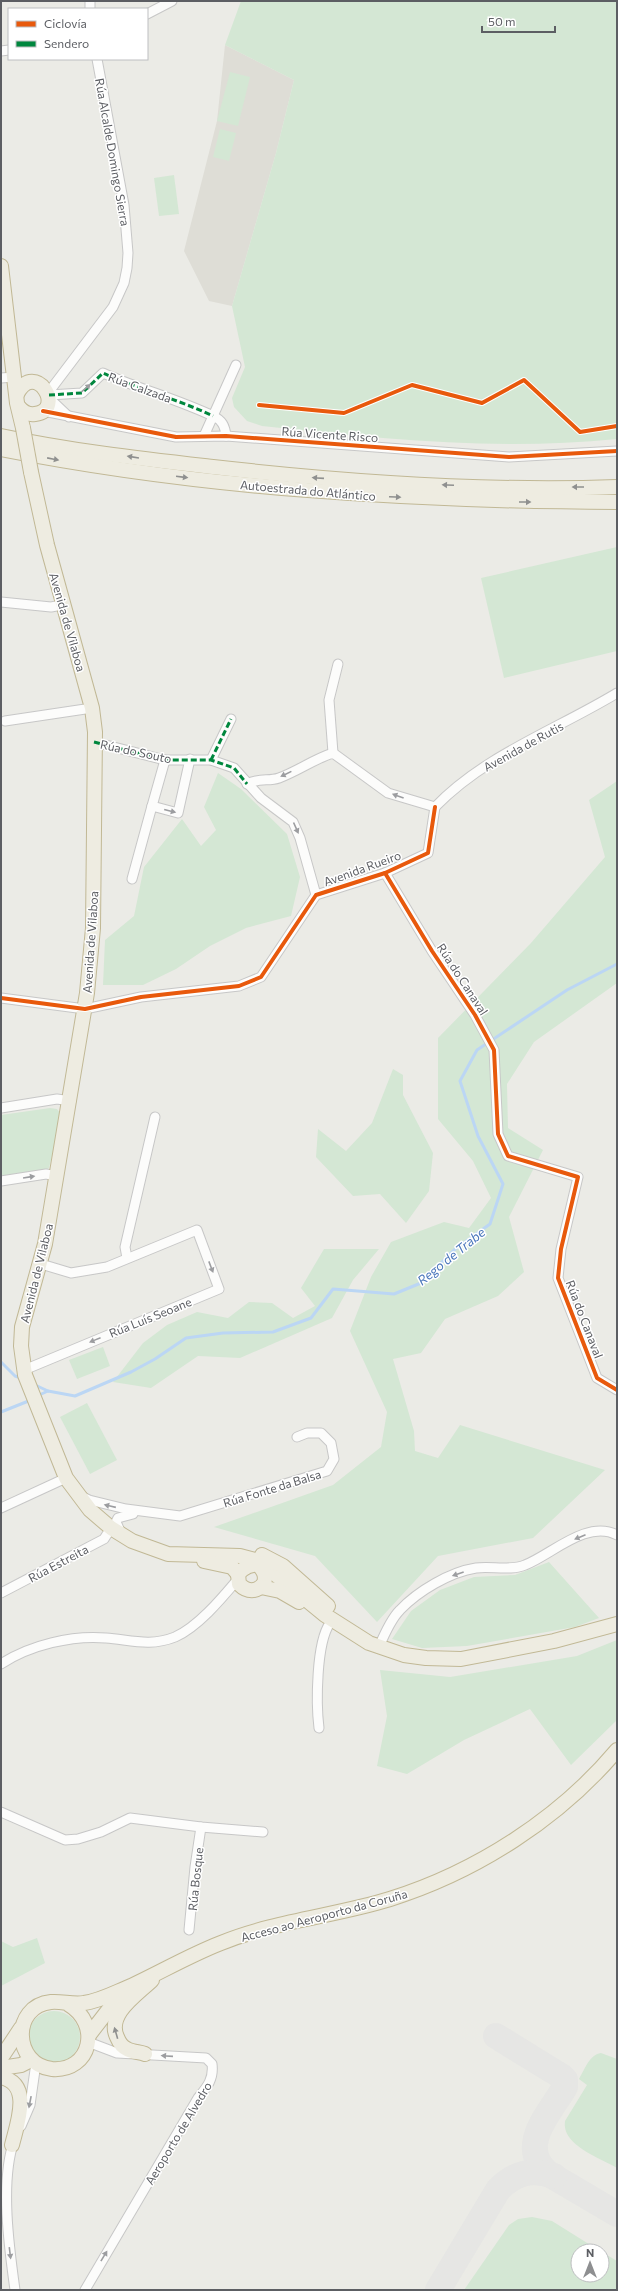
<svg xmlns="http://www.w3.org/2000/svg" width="618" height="2291" viewBox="0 0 618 2291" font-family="Commissioner,sans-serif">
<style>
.education{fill:#deddd6}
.green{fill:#d4e7d4}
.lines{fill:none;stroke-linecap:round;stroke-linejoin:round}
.stream{stroke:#bbd6f4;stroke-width:3}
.taxiway{stroke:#e6e6e4;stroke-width:26}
.minor-casing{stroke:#c7c7c7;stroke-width:11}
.highway-casing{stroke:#c1b895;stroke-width:16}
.minor{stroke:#fcfcfb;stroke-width:9}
.highway{stroke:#eeece1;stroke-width:14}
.highway-bridge-casing{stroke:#c1b895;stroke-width:16;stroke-linecap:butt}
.highway-bridge{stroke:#eeece1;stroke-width:14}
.quiet{stroke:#00873e;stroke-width:3;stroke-dasharray:6 3;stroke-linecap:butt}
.cycleway-casing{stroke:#fff;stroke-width:6}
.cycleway{stroke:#e8590c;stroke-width:4}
.oneway{fill:#9c9da0}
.oneway2{fill:#8f908f}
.labels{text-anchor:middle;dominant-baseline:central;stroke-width:3;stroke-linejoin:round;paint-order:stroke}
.street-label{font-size:12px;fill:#5c5e63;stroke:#fff}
.water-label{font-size:13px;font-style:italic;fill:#4b77bc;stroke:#fff}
</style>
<rect width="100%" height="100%" fill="#ebebe6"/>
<polygon class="education" points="225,45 294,80 276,153 232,306 209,301 184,251 217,121"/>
<g class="green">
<path d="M241 1H617V439C498 451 380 439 262 426L247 421 234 407 232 398 245 367 232 306 276 153 294 80 225 45Z"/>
<polygon points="230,72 250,77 238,126 217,121"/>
<polygon points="220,129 236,133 229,161 213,157"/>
<polygon points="174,175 179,214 159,216 154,178"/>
<polygon points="617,547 617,651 504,678 481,578"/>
<polygon points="218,773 241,789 287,834 300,877 291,916 246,928 210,946 176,969 143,985 103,985 105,940 134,916 144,867 182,819 201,846 216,830 204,807"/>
<polygon points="617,781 617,983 534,1042 507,1084 508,1128 543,1150 509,1217 524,1272 498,1296 445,1319 421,1353 393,1359 414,1431 415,1451 438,1458 460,1425 605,1470 533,1538 438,1556 377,1622 315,1556 214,1527 333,1485 381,1447 387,1412 350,1331 371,1277 391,1242 444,1222 469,1228 491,1198 473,1161 438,1119 438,1038 531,943 605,857 589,800"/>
<polygon points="393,1069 403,1075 403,1095 433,1153 429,1191 406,1223 380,1194 353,1196 316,1157 318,1129 346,1151 372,1123"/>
<polygon points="50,1108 57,1109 62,1116 49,1168 45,1170 1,1176 1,1115"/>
<polygon points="324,1249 379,1249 353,1280 332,1318 240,1358 198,1356 151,1388 113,1382 143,1343 167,1325 197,1312 228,1318 249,1302 272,1303 293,1318 315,1306 301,1288"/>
<polygon points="103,1347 110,1366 77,1379 69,1360"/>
<polygon points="87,1403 117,1460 90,1474 60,1417"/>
<polygon points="549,1562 599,1618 575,1627 467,1646 422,1648 392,1639 411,1611 440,1590 474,1577 515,1575"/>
<polygon points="617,1640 617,1720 571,1765 530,1709 464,1740 407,1774 377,1766 387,1716 380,1670 450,1677 577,1656"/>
<polygon points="37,1938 45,1963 1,1986 1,1941 13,1947"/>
<circle cx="54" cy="2037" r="26"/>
<path d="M601 2053 617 2059V2168C600 2158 561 2145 565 2121L587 2085 579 2079C585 2069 589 2055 601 2053Z"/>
<polygon points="532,2217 552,2221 600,2251 578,2251 578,2275 602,2275 602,2252 617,2261 617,2290 464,2290 509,2225 518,2219"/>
</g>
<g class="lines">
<g class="stream">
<polyline points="1,1362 15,1376 21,1378"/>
<polyline points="33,1384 48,1391"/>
<polyline points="37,1396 48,1391 75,1396 131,1372 155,1359 186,1338 223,1333 273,1332 311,1318 333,1289 394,1294 421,1283 454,1250 490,1224 503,1184 478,1136 460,1081 477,1050 567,990 617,964"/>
<polyline points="1,1412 31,1400"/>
</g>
<g class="taxiway">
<path d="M496 2036 561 2076 565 2080V2087C549 2114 516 2147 549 2174L617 2214"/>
<path d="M438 2290 498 2190C514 2173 531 2168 554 2176"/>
</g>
<defs>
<g id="minor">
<polyline points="90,1 90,9"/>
<polyline points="147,14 172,1"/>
<polyline points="1,51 9,50"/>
<polyline points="1,378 14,377"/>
<polyline points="48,393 113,307 124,283 127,268 128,253 124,205 97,59"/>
<path d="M49 395 82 393 103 373C139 389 177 399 213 416L236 365"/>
<polyline points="49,398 69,417"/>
<polyline points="43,411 176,437 226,436 509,457 617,451"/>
<path d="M204 436 213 416C222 420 225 426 226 436"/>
<polyline points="1,602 51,607 62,605"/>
<polyline points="5,721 92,708"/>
<polyline points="94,742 165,760 211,760 234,768 261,798 293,822 300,838 316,895"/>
<polyline points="333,753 329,700 338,664"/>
<polyline points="165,760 152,806 178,813 190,759"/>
<polyline points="211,760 231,719"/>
<path d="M247 784C261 777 268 782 279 778 298 771 314 759 333 753L388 793 435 807"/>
<path d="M435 807C485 755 556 730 617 693"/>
<polyline points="385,873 432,951 475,1015 494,1050 498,1134 508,1156 578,1177 561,1249 558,1278 597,1378 617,1390"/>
<polyline points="132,879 152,806"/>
<polyline points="1,998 85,1009 141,997 239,986 261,977 316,895 385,873 428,853 435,807"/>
<polyline points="1,1108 57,1099 71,1101"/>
<polyline points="1,1181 46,1174 57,1176"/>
<polyline points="127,1258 125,1247 155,1117"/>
<polyline points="24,1370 219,1289 197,1230 107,1267 71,1273 41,1264"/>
<polyline points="81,1496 89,1500 126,1509 180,1516 327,1471 334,1459 331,1443 321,1433 307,1433 297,1437"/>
<polyline points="1,1508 66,1478"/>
<polyline points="121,1533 116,1522 118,1518 133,1514"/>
<polyline points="1,1593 104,1539 111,1528"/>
<path d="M379 1647C384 1635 391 1619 400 1610 418 1591 450 1572 476 1568 491 1566 511 1571 525 1565 551 1555 587 1519 617 1535"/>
<path d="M1 1664C30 1645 72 1635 106 1638 131 1640 150 1647 175 1637 198 1627 222 1598 238 1579"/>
<path d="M319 1728C316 1704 316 1643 330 1623"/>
<polyline points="1,1812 65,1840 78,1839 101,1832 130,1818 201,1827 263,1832"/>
<polyline points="189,1930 195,1867 201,1827"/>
<polyline points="21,2126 30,2105 36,2063"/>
<path d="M14 2141C0 2181 9 2247 15 2290"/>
<path d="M85 2290 198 2098C207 2087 214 2079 212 2064L206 2058 117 2053 88 2042"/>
</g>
<g id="highway">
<polyline points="1,266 17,403 23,428"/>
<path d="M17 394C35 359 67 410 35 414 28 415 23 412 19 407"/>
<path d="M1 436C71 451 143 459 213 467 346 482 483 492 617 487"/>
<path d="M1 449C204 489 411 501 617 502"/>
<polyline points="31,472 47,545 92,708 95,732 93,928 87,993 45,1244 22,1327 21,1346 25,1375 66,1478 90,1510 111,1528 132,1541 168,1554 240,1556 259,1561 325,1615 369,1643 404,1655 426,1658 461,1659 554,1641 617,1624"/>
<polyline points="262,1555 283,1566 328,1606"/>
<polyline points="204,1561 232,1567 238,1574"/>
<path d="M256 1562C262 1569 267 1574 264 1583 257 1593 247 1592 239 1584L238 1574C246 1565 252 1565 263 1563"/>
<polyline points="261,1587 280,1591 299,1602"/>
<path d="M68 2004C102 2024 91 2072 52 2069 13 2065 11 2006 51 2002 62 2001 73 2005 84 2003 100 2001 116 1992 131 1986 161 1972 190 1955 221 1943 275 1921 335 1916 390 1899 476 1872 559 1819 617 1750"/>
<polyline points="89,2035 113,2004 128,1994"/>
<path d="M145 2054C140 2052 132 2052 127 2049 122 2047 119 2042 117 2037 106 2014 138 1994 152 1980"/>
<polyline points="1,2058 21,2028"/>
<polyline points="1,2068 21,2065 31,2060"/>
<path d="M1 2077C33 2084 17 2124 12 2145"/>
</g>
</defs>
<use href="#minor" class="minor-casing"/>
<use href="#highway" class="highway-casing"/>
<use href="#minor" class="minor"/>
<use href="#highway" class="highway"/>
<defs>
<polyline id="highway-bridge" points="23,428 31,472"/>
</defs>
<use href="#highway-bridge" class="highway-bridge-casing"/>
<use href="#highway-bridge" class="highway-bridge"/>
<g class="quiet">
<path d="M49 395 82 393 103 373C139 389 177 399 213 416"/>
<polyline points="94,742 165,760 211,760 234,768 247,784"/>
<polyline points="211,760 231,719"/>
</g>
<defs>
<g id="cycleway">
<polyline points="259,405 344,413 412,385 482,403 524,380 580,432 617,426"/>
<polyline points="43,411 176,437 226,436 509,457 617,451"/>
<polyline points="385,873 432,951 475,1015 494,1050 498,1134 508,1156 578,1177 561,1249 558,1278 597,1378 617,1390"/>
<polyline points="1,998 85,1009 141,997 239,986 261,977 316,895 385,873 428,853 435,807"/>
</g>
</defs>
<use href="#cycleway" class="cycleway-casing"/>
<use href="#cycleway" class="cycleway"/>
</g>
<defs><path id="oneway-solid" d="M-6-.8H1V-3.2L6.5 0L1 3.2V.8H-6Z"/></defs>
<g class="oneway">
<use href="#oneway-solid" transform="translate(86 388) rotate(-40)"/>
<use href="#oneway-solid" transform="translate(286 774) rotate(154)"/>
<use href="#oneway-solid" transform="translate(398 796) rotate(-160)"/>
<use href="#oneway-solid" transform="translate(170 811) rotate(14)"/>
<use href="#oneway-solid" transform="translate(296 828) rotate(66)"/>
<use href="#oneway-solid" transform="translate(29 1177) rotate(-9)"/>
<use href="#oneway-solid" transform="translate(211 1267) rotate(69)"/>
<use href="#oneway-solid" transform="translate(95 1340) rotate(158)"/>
<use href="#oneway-solid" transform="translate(110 1506) rotate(-167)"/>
<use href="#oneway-solid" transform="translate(580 1537) rotate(157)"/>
<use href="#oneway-solid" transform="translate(458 1574) rotate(161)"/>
<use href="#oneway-solid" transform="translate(167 2056) rotate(-176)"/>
<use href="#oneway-solid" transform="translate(30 2102) rotate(101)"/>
<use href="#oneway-solid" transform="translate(10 2253) rotate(83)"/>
<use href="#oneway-solid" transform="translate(104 2256) rotate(-59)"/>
</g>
<g class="oneway2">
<use href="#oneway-solid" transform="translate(133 457) rotate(-171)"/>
<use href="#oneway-solid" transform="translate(53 459) rotate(11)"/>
<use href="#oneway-solid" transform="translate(182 477) rotate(7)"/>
<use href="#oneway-solid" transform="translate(318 478) rotate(-176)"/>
<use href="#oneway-solid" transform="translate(448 485) rotate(-178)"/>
<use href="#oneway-solid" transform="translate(578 487) rotate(180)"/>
<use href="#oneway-solid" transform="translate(395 497) rotate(3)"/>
<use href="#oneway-solid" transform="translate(525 502)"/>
<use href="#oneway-solid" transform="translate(116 2033) rotate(-106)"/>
</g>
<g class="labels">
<g class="street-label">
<text transform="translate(113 152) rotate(80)">Rúa Alcalde Domingo Sierra</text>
<text transform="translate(140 387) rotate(20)">Rúa Calzada</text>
<text transform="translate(330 434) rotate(4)">Rúa Vicente Risco</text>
<text transform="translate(308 490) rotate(5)">Autoestrada do Atlántico</text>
<text transform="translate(68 622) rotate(74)">Avenida de Vilaboa</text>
<text transform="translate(523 746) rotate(-29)">Avenida de Rutis</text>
<text transform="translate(136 751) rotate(12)">Rúa do Souto</text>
<text transform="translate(362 868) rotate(-20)">Avenida Rueiro</text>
<text transform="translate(90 942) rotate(-86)">Avenida de Vilaboa</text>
<text transform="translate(463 979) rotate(57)">Rúa do Canaval</text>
<text transform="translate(36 1273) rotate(-76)">Avenida de Vilaboa</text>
<text transform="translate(150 1317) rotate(-22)">Rúa Luís Seoane</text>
<text transform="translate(585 1319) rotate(69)">Rúa do Canaval</text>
<text transform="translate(272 1488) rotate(-17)">Rúa Fonte da Balsa</text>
<text transform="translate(58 1563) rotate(-28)">Rúa Estreita</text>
<text transform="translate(195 1879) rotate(-84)">Rúa Bosque</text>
<text transform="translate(324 1915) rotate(-15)">Acceso ao Aeroporto da Coruña</text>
<text transform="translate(178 2133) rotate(-59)">Aeroporto de Alvedro</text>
</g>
<g class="water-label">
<text transform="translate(451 1256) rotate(-39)">Rego de Trabe</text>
</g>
</g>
<rect width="618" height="2291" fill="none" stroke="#5c5e63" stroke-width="4"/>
<rect x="8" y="8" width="140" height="52" fill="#ffffff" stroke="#bebfc1"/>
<rect x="16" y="21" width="20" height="6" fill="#e8590c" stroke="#bebfc1"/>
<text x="44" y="28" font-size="12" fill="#5c5e63">Ciclovía</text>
<rect x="16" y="41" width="20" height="6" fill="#00873e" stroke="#bebfc1"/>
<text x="44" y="48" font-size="12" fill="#5c5e63">Sendero</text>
<g transform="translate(590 2263)"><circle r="19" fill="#ffffff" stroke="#bebfc1"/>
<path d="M0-3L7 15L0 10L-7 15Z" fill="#8e8f91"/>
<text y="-6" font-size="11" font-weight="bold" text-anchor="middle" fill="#5c5e63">N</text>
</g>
<path d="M482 26v6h73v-6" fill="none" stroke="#5c5e63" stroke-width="2"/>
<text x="488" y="26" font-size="12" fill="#5c5e63" stroke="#ffffff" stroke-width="3" paint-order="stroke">50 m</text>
</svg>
